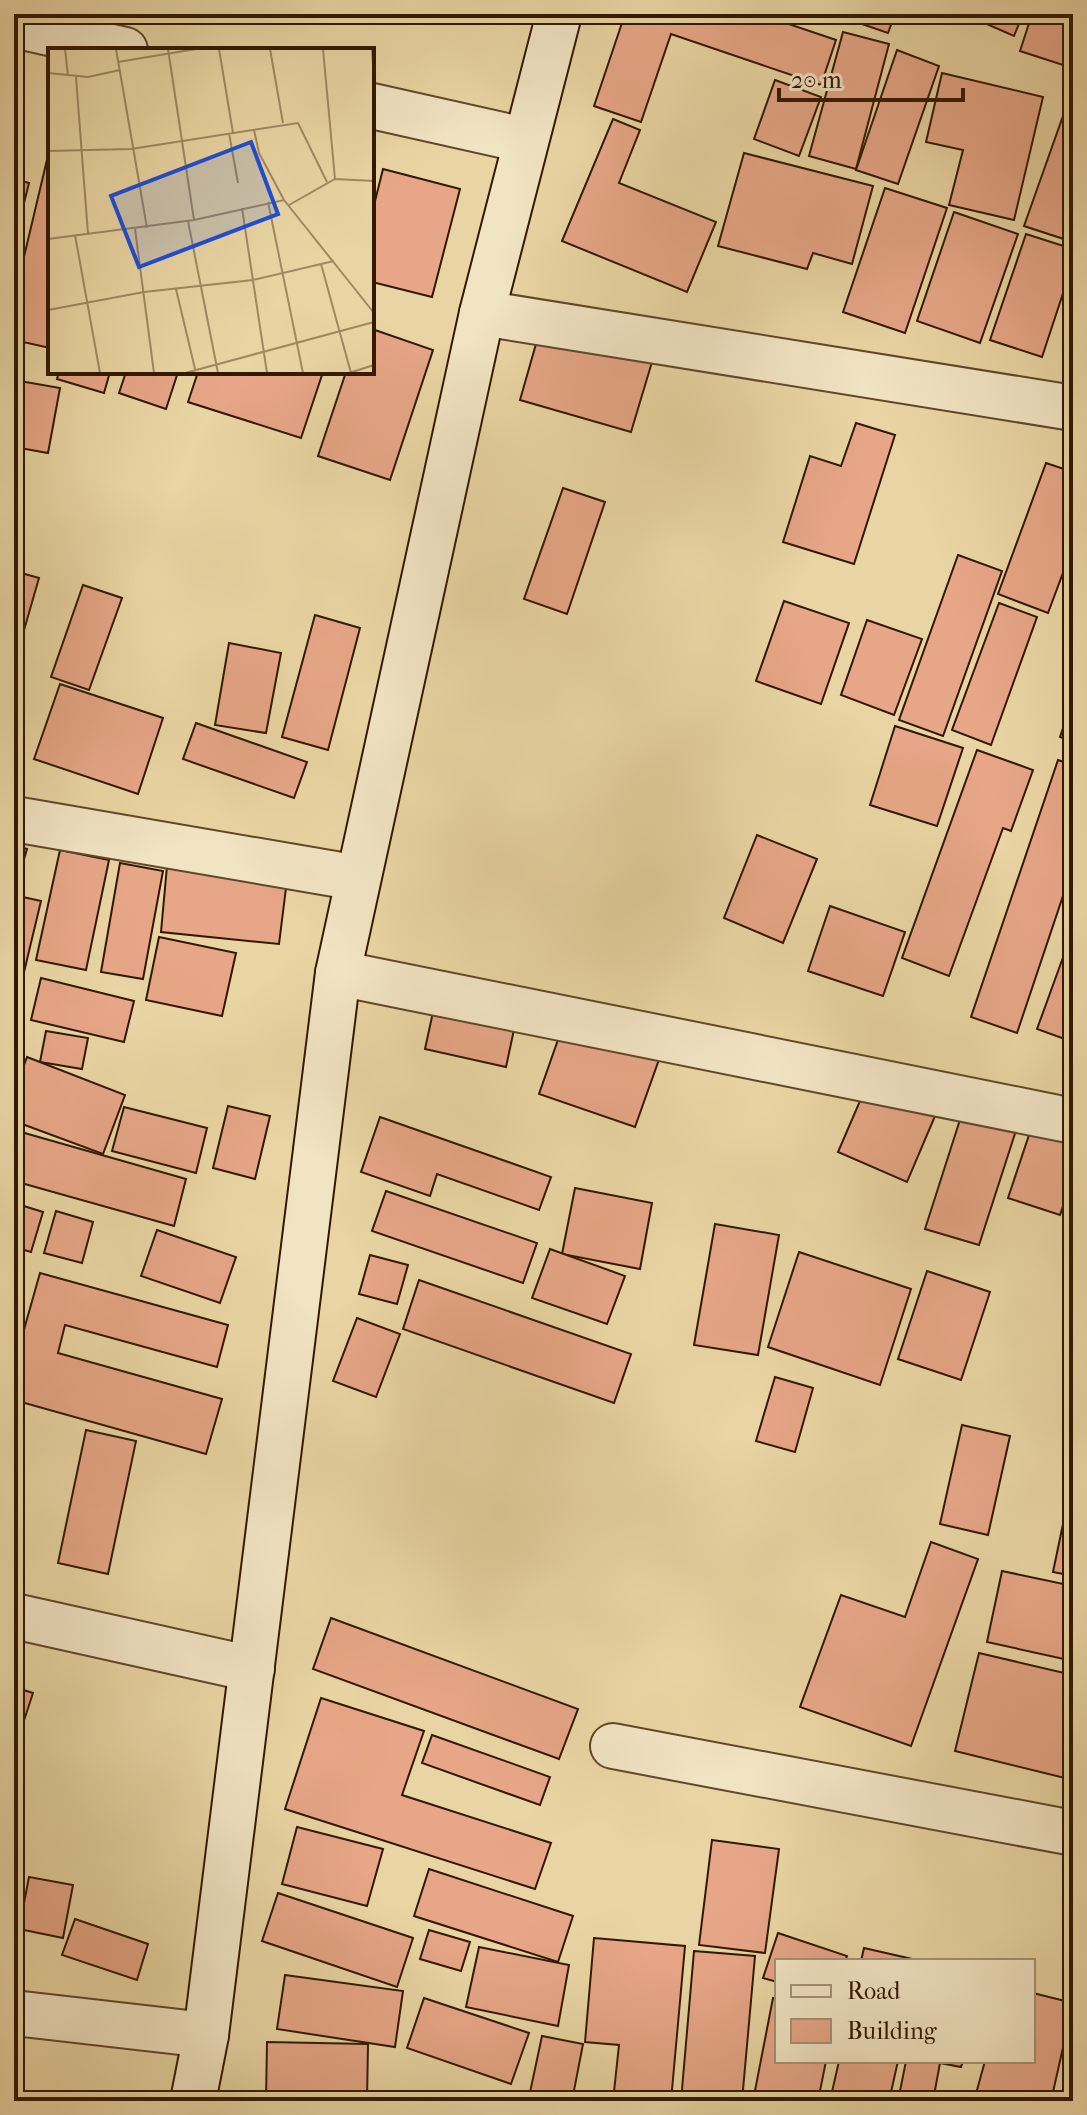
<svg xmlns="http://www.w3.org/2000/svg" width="1087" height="2115" viewBox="0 0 1087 2115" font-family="'IM FELL French Canon',serif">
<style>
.building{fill:#e6a687;stroke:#321800;stroke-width:2}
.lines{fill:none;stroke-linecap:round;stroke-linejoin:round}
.street-casing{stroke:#604729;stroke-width:48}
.secondary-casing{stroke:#321800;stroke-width:48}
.street{stroke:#f1e4c3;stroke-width:44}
.secondary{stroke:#f1e4c3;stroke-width:44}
.inset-road{fill:none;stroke:#a08962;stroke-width:2}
.view{fill:#1d4ed8;fill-opacity:0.15;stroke:#1d4ed8;stroke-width:4}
.inset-edge{fill:none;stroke:#321800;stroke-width:4}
</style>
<rect width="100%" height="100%" fill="#e9d5a3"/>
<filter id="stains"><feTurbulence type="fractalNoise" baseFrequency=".0025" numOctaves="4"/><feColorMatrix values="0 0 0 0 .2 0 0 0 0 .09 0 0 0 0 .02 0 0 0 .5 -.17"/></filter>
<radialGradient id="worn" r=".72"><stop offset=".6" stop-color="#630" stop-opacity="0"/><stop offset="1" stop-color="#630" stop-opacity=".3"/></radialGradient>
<g class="building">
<polygon points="625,14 759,14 836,40 821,85 671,34 641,122 594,106"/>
<polygon points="833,14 895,14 888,33"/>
<polygon points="964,14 1023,14 1014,36"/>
<polygon points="1032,14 1073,14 1073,34 1063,65 1020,51"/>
<polygon points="843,32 889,44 856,169 809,156"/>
<polygon points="897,50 939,66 898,184 856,170"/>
<polygon points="942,73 1043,97 1014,220 949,205 963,150 926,142"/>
<polygon points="775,80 821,97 799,156 754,139"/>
<polygon points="1069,99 1073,101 1073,242 1024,226"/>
<polygon points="613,119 640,130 619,183 716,222 687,292 562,241"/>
<polygon points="50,147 50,348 14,340 14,299"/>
<polygon points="744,153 873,186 852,264 813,253 807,269 718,246"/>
<polygon points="383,169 460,189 432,297 372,282 372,213"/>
<polygon points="14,179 29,183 14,243"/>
<polygon points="885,188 947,208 905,333 843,312"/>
<polygon points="954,212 1018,234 980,343 917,321"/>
<polygon points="1026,234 1073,249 1073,263 1042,357 990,340"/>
<polygon points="372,329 433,350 390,480 318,456 346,372 372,372"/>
<polygon points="540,330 652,362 631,432 520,400"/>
<polygon points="59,372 110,372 104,393 57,379"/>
<polygon points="126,372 178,372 166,409 119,393"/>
<polygon points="198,372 323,372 301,438 188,402"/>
<polygon points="14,380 60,388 48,453 14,447"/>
<polygon points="856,423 895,435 854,564 783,542 810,456 841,466"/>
<polygon points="1046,463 1073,472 1073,546 1048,613 998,594"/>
<polygon points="563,488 605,502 567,614 524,599"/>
<polygon points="958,555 1002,571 943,736 899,720"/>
<polygon points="14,571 39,578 14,665"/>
<polygon points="83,585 122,598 89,690 51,677"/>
<polygon points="784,601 849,623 821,704 756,681"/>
<polygon points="999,603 1037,617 991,745 952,730"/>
<polygon points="315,615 360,628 328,750 282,737"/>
<polygon points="867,620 922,639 894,715 841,695"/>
<polygon points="229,643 281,653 266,733 215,725"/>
<polygon points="60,684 163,718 138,794 34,759"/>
<polygon points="1073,699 1073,742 1060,737"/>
<polygon points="196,723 307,762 294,798 183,759"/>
<polygon points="895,726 963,748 937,826 870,805"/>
<polygon points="977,750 1033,770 1011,831 1003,828 949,976 902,958"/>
<polygon points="1058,760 1073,765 1073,866 1017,1033 971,1017"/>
<polygon points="757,835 817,859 783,943 724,918"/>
<polygon points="14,845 27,849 15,890 14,890"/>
<polygon points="60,850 109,860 86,970 36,960"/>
<polygon points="120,863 163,871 143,979 101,972"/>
<polygon points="167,866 287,880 279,944 161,932"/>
<polygon points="14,895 41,901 14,1014"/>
<polygon points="830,906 905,932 883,996 808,971"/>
<polygon points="1073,930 1073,1042 1037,1029"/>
<polygon points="159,937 236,953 222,1016 146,1000"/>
<polygon points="41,978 134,1001 124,1042 31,1020"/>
<polygon points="438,989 519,1006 506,1067 425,1049"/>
<polygon points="566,1017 662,1051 635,1127 539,1094"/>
<polygon points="46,1031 88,1038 82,1069 40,1062"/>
<polygon points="27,1057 125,1095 103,1154 14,1121 14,1092"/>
<polygon points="869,1080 938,1109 907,1182 838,1152"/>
<polygon points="966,1101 1020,1118 979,1245 925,1229"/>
<polygon points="228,1106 270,1116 255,1179 213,1168"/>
<polygon points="124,1107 207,1128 196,1173 112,1151"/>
<polygon points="380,1117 551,1177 539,1210 437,1174 430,1196 361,1172"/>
<polygon points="1034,1120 1073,1133 1073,1177 1060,1215 1008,1198"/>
<polygon points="14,1130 186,1179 174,1226 14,1181"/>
<polygon points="575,1188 652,1203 640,1269 562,1254"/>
<polygon points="386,1191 537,1243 523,1283 372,1231"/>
<polygon points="14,1203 43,1212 31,1252 14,1247"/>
<polygon points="56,1211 93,1222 82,1263 44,1253"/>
<polygon points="715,1224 779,1235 758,1355 694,1345"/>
<polygon points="157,1230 236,1257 220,1303 141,1276"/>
<polygon points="550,1249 625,1276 607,1324 532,1298"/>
<polygon points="799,1252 911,1289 880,1385 768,1347"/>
<polygon points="370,1255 408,1265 397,1304 359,1294"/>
<polygon points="927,1271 990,1292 961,1380 898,1359"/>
<polygon points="40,1273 228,1325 217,1367 65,1325 58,1353 222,1399 206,1454 14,1400 14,1365"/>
<polygon points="419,1280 631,1354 614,1403 403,1329"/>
<polygon points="357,1318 400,1334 376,1397 333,1381"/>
<polygon points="775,1377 813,1388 795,1452 756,1441"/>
<polygon points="962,1425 1010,1436 988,1535 940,1524"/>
<polygon points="86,1430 136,1441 108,1574 58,1563"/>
<polygon points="1073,1476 1073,1576 1053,1572"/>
<polygon points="931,1542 978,1559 911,1746 800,1707 841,1595 905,1617"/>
<polygon points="1002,1571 1073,1586 1073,1661 987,1642"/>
<polygon points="331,1618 578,1709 559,1759 313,1669"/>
<polygon points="979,1653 1073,1675 1073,1780 955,1751"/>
<polygon points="14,1687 33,1693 14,1751"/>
<polygon points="321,1698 424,1731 402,1795 551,1843 535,1889 285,1809"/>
<polygon points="432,1735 550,1777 540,1805 422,1763"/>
<polygon points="297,1827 383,1849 367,1906 282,1884"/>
<polygon points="712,1840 779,1849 765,1953 699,1945"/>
<polygon points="429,1869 573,1916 558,1962 414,1916"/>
<polygon points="29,1877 73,1885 63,1938 19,1929"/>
<polygon points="278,1893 413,1938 397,1987 262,1941"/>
<polygon points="75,1919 148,1944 137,1980 62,1955"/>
<polygon points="429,1930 470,1942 461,1971 420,1959"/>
<polygon points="778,1933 847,1956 845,1961 777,1961 777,1982 763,1978"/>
<polygon points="594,1938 685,1946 671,2101 613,2101 619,2045 585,2042"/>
<polygon points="479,1947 569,1965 558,2026 466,2007"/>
<polygon points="864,1948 921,1961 861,1961"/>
<polygon points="694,1951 755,1956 742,2101 681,2101"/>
<polygon points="285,1975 403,1991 395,2047 277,2029"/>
<polygon points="1033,1993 1073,2003 1051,2101 974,2101 985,2061 1033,2061"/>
<polygon points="424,1998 529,2033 511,2084 407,2048"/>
<polygon points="773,1998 777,1999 777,2061 826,2061 818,2101 753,2101"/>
<polygon points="542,2036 583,2044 572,2101 529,2097"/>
<polygon points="267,2042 368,2044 367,2101 266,2101"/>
<polygon points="1073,2059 1073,2101 1062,2101"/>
<polygon points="839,2061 898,2061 889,2101 832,2092"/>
<polygon points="906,2061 963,2061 961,2067 940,2063 933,2101 898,2101"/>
</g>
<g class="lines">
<defs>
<g id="street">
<polyline points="14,25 125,50"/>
<polyline points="372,106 524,140"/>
<polyline points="482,313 1073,408"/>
<polyline points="14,819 358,878"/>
<polyline points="338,973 1073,1121"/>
<polyline points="14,1616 252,1669"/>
<polyline points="613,1746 1073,1833"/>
<polyline points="14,2013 206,2035"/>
</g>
<polyline id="secondary" points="193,2101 206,2035 338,973 482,313 559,14"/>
</defs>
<use href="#street" class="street-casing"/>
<use href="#secondary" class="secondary-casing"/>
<use href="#street" class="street"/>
<use href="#secondary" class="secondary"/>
</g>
<g transform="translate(48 48)">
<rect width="326" height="326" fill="#e9d5a3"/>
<path class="inset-road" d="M17 1 20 28M68 1 99 180M120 1 146 172M171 1 185 85M222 1 235 75M275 1 287 131M324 1 326 34M70 14 148 1M0 25 40 29 72 22M28 29 40 186M206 82 211 105 236 152M181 85 190 135M0 103 83 101 250 75 279 134M220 154 255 325M241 157 287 131 326 133M194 160 219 325M140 173 170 325M87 181 106 325M27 187 52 325M0 191 146 172 236 152 326 265M273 216 303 325M128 241 147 321M0 262 96 244 205 232 286 213M137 325 326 274M301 325 326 317"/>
<path class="view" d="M203 94 230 166 91 219 63 148Z"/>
<rect width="326" height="326" class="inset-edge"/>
</g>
<rect width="1087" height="2115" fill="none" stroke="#e9d5a3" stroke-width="48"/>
<rect x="16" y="16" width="1055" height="2083" fill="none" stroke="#321800" stroke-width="4"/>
<rect x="24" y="24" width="1039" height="2067" fill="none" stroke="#321800" stroke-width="2"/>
<rect x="775" y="1959" width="260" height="104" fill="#f1e4c3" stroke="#a59275" stroke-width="2"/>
<rect x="791" y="1985" width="40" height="12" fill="#f1e4c3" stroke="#a59275" stroke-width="2"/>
<text x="847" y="1999" font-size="24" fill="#321800">Road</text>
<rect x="791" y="2019" width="40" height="24" fill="#e6a687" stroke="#a59275" stroke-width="2"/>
<text x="847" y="2039" font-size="24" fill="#321800">Building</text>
<path d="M779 88v12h184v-12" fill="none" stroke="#321800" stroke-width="4"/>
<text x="791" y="88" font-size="24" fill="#321800" stroke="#f1e4c3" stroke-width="6" paint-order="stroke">20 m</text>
<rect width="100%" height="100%" filter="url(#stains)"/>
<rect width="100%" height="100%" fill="url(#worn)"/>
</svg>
